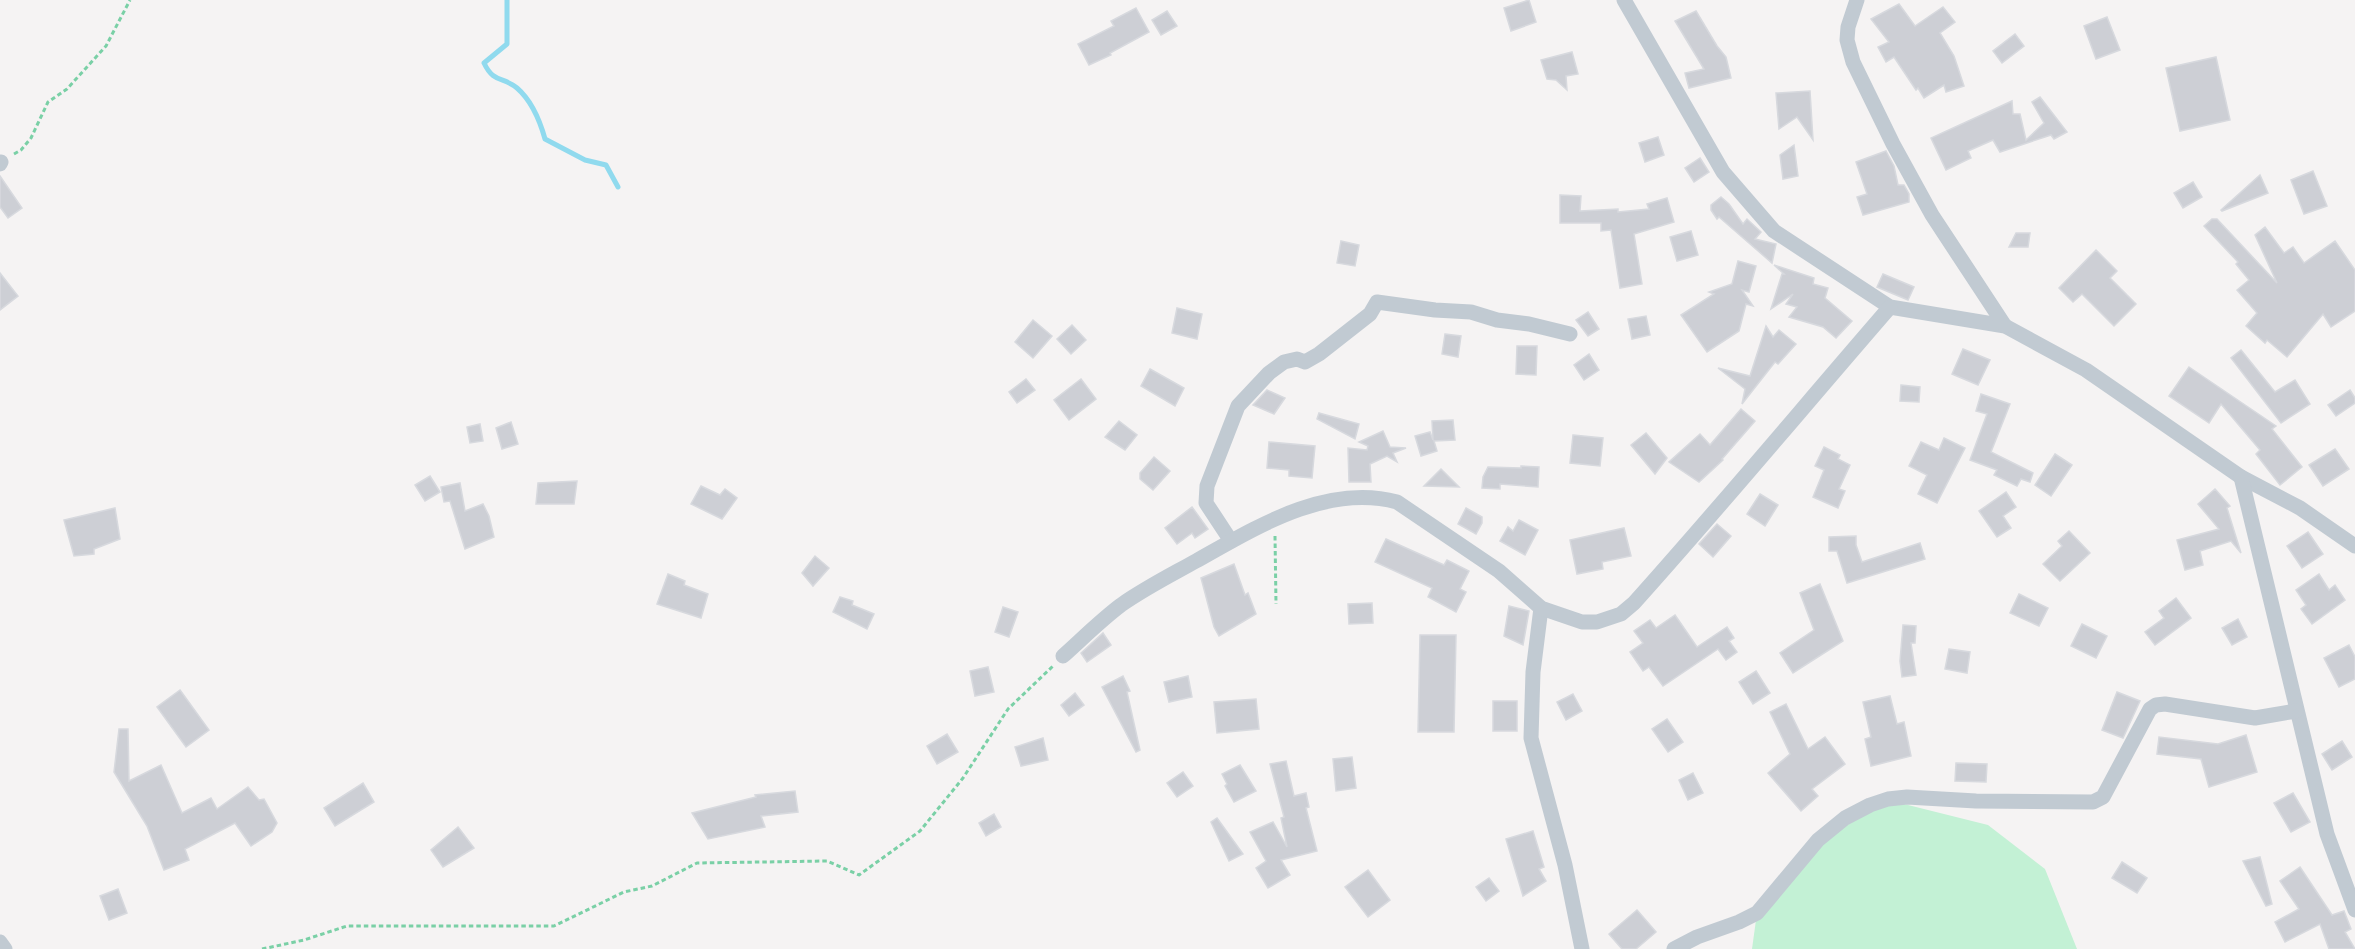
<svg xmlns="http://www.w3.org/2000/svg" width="2355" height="949" viewBox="0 0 2355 949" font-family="'Noto Sans',sans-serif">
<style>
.green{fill:#c3f1d5}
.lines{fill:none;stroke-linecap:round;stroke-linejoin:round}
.stream{stroke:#90daee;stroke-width:5}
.building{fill:#cdcfd5;stroke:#d7d9de;stroke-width:1.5}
.path{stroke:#7ad0a6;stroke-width:3;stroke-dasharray:4.5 3;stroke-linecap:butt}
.street{stroke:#c1cad2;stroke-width:15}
</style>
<rect width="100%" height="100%" fill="#f5f3f3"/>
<polygon class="green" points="1888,800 1988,825 2045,869 2077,949 1752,949 1756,920 1823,840"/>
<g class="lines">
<path class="stream" d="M507 0V44L484 63C494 84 503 76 517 88 532 101 540 121 545 139L585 160 606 165 618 187"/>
</g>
<g class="building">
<polygon points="1529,0 1536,22 1511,31 1504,8"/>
<polygon points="1899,4 1915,26 1943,7 1955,22 1940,33 1954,56 1964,86 1946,92 1944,85 1924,98 1918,88 1916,90 1894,57 1886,62 1878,47 1889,42 1871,19"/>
<polygon points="1136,8 1149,32 1110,53 1111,55 1089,65 1078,44 1114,26 1111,21"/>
<polygon points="1167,11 1177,26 1161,35 1152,20"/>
<polygon points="1696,11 1717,46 1726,57 1731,78 1689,88 1685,73 1704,69 1675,21"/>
<polygon points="2107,17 2120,50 2096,59 2084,26"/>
<polygon points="2015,34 2024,46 2002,63 1993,51"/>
<polygon points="1572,52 1578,74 1566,76 1567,90 1556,80 1547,79 1541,60"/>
<polygon points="2216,57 2230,120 2180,131 2166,68"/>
<polygon points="1810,91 1813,140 1797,117 1779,129 1776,93"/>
<polygon points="2040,97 2067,132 2054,139 2051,135 2000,152 1993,140 1968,151 1971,158 1946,170 1931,138 2012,101 2013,114 2020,114 2026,140 2044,123 2032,102"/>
<polygon points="1658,137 1664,155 1645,162 1639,143"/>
<polygon points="1794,145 1798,176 1783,179 1780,155"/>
<polygon points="1886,151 1894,166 1898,185 1904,185 1909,194 1909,202 1863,215 1857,197 1867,194 1856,162"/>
<polygon points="1700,158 1709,172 1694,182 1685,168"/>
<polygon points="2313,171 2327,206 2304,214 2291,180"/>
<polygon points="2260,175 2268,193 2222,211 2221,210"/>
<polygon points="0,176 22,208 8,218 0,207"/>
<polygon points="2193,182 2202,197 2183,208 2174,193"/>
<polygon points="1560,195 1581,196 1580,211 1618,209 1618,212 1649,209 1647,204 1667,198 1674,222 1634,234 1642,284 1620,288 1611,230 1601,231 1601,223 1560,223"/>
<polygon points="1721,197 1729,204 1743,224 1747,219 1761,232 1755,239 1776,244 1772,263 1719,217 1717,219 1711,210 1711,205"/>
<polygon points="2212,219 2217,219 2277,283 2255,235 2265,227 2284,253 2293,247 2304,263 2335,241 2355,270 2355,311 2331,327 2323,314 2287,357 2267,340 2265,343 2246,326 2257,313 2237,290 2249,280 2236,264 2238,262 2204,226"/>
<polygon points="1691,231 1698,255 1677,261 1670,237"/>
<polygon points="2016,233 2030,233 2028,247 2009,247"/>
<polygon points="1341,241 1359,245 1355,266 1337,263"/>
<polygon points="2096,250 2117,271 2110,278 2136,304 2114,326 2082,294 2073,302 2059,288"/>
<polygon points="1738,261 1756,266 1749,292 1742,290 1753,306 1746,304 1739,331 1707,352 1681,315 1714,294 1709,292 1732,284"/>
<polygon points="1774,265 1814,278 1813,284 1828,288 1825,298 1852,321 1836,338 1823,327 1789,317 1797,307 1786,304 1793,294 1771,309 1782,274 1784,274"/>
<polygon points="0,273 18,296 0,310"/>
<polygon points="1883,274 1914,287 1908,300 1877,287"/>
<polygon points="1177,308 1202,314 1197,339 1172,333"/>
<polygon points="1588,312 1599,329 1588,336 1576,320"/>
<polygon points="1646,316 1650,335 1632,339 1628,319"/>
<polygon points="1033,320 1052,336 1033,358 1015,342"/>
<polygon points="1072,325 1086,340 1071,354 1057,339"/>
<polygon points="1766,326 1773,337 1779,330 1796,344 1778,364 1775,362 1742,404 1745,389 1718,368 1750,376"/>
<polygon points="1445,334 1461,336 1458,357 1442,354"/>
<polygon points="1517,346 1537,346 1536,375 1516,374"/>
<polygon points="1963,349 1990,360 1978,385 1952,374"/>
<polygon points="2241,350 2275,392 2295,380 2310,404 2281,423 2231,358"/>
<polygon points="1589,354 1599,370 1584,380 1574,365"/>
<polygon points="2189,367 2276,426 2272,429 2302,467 2280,485 2256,454 2260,450 2221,404 2209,423 2169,396"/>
<polygon points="1150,369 1184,388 1175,406 1141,386"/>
<polygon points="1026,379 1035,390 1017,403 1009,392"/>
<polygon points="1081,379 1096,399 1069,420 1054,400"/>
<polygon points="1901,385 1920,387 1919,402 1900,401"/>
<polygon points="1267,390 1285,398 1274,414 1253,405"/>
<polygon points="2350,390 2355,398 2355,403 2336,416 2328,405"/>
<polygon points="1981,394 2010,404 1991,452 2033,473 2030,482 2021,479 2017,486 1994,475 1997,470 1970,460 1987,414 1976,411"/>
<polygon points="1741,409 1755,421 1722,459 1723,460 1699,482 1669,462 1700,434 1710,445"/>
<polygon points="1319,413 1359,424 1355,439 1317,419"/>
<polygon points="1453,420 1455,440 1434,441 1437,451 1421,456 1415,436 1430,432 1433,440 1432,421"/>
<polygon points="1119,421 1137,435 1125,450 1105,437"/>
<polygon points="511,422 518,444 502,449 496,428"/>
<polygon points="480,424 483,441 470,443 467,427"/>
<polygon points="1383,431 1390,447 1406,448 1393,453 1397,462 1387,456 1370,464 1371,482 1349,482 1348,448 1367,450 1368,446 1359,442"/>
<polygon points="1646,433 1667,458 1655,474 1631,445"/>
<polygon points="1573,435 1603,438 1600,466 1570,463"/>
<polygon points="1944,438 1965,448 1937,503 1918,494 1927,475 1909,466 1921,442 1939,450"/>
<polygon points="1269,442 1315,446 1312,478 1289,476 1289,470 1267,468"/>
<polygon points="1824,447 1840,455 1838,459 1850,465 1839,489 1845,491 1838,508 1813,497 1824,470 1815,466"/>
<polygon points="2335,449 2349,469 2323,486 2309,465"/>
<polygon points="2055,454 2072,465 2051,496 2035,485"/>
<polygon points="1154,457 1170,471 1153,490 1140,479 1140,473"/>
<polygon points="1521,466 1539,467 1538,487 1500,484 1500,489 1482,488 1483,477 1488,467 1521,468"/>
<polygon points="1441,469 1459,487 1424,486"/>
<polygon points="430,476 440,492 425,501 415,485"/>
<polygon points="577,481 574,504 536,504 538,483"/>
<polygon points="460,483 465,511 483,504 489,516 494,537 465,549 450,501 444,502 441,487"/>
<polygon points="701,486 720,495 725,489 737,498 722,519 691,504"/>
<polygon points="2215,489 2230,506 2227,508 2241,553 2231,541 2200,551 2203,565 2185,570 2177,540 2219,529 2198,504"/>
<polygon points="2006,492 2016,507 2003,516 2011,528 1997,537 1979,511"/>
<polygon points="1760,494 1778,505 1765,526 1747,514"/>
<polygon points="1192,507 1208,529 1195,538 1192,533 1177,544 1165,528"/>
<polygon points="115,508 120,539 94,549 94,554 74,556 64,520"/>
<polygon points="1466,508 1482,517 1482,523 1476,534 1458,524"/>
<polygon points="1519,520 1538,530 1525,555 1500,541 1508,527 1513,531"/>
<polygon points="1717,524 1731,536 1713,557 1699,544"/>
<polygon points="1624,528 1631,556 1602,562 1603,569 1577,574 1570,540"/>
<polygon points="2069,531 2090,553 2060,581 2043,564 2062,546 2058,541"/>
<polygon points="2308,532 2323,554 2302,568 2287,546"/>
<polygon points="1856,536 1856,545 1862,562 1920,543 1925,559 1847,583 1837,551 1829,551 1829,537"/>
<polygon points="1386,539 1444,565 1447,560 1469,571 1460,589 1466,592 1456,612 1428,597 1432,588 1375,562"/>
<polygon points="815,556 829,568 813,586 802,573"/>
<polygon points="1234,564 1245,595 1248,593 1256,614 1219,636 1214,627 1201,578"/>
<polygon points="668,574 685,581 684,585 708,594 701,618 657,604"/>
<polygon points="2319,574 2329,590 2335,585 2345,600 2312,624 2301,609 2306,605 2296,590"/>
<polygon points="1820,584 1843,641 1793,673 1780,653 1814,630 1800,593"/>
<polygon points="2019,594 2048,608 2039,626 2010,613"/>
<polygon points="840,597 853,601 852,605 874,614 867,629 833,612"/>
<polygon points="2176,598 2191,618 2155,645 2145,632 2164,618 2159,611"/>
<polygon points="1372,603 1373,623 1349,624 1348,604"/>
<polygon points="1509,606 1529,611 1523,645 1504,636"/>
<polygon points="1003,607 1018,612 1009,637 995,632"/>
<polygon points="1675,615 1697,647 1727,627 1734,638 1729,641 1737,652 1726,660 1718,649 1663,686 1649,667 1643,671 1630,652 1643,643 1634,631 1650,620 1656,628"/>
<polygon points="2238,619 2247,637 2232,645 2222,628"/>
<polygon points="2082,624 2107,636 2096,658 2071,646"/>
<polygon points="1903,625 1916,626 1915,643 1911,643 1916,675 1902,677 1900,661"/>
<polygon points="1103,633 1111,645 1087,662 1081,653"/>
<polygon points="1420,635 1456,635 1454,732 1418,732"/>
<polygon points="2349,645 2355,657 2355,679 2339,687 2324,658"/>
<polygon points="1949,649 1970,652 1967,673 1945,669"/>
<polygon points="988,667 994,692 975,696 970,671"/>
<polygon points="1756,671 1770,693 1753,704 1739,682"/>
<polygon points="1123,676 1130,691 1127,692 1140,750 1136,752 1102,687"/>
<polygon points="1188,676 1192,697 1169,702 1164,682"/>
<polygon points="180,690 209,730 186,747 157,707"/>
<polygon points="2117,692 2140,701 2123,738 2102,730"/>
<polygon points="1075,693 1084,705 1069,716 1061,705"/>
<polygon points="1573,694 1582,711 1566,720 1557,702"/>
<polygon points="1890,696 1897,724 1904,722 1911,756 1871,766 1865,739 1871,737 1863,702"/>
<polygon points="1256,699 1259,729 1217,733 1214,702"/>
<rect x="1493" y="701" width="24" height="30"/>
<polygon points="1786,704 1808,749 1825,737 1845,764 1812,789 1818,796 1801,811 1768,773 1790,754 1770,712"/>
<polygon points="1667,719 1683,742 1668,752 1652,729"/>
<polygon points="119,729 128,729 129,781 161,765 182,813 211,798 217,809 248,787 259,800 264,799 277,823 272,832 251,846 235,823 185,849 189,860 164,870 147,826 114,772"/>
<polygon points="947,734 958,752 937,764 927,746"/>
<polygon points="2246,735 2257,772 2209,787 2201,759 2157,754 2159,737 2218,744"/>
<polygon points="1043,738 1048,760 1021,766 1015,747"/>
<polygon points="2342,741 2352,757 2332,770 2322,754"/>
<polygon points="1352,757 1356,788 1336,791 1333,759"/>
<polygon points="1286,761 1294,796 1306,793 1309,807 1306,808 1317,851 1281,860 1290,875 1268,888 1256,868 1266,861 1250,832 1273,822 1287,847 1281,818 1284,817 1270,764"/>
<polygon points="1956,763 1987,764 1986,782 1955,781"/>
<polygon points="1240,765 1256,791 1234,802 1225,786 1227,784 1222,774"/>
<polygon points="1183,772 1193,786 1177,797 1167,783"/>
<polygon points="1693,773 1703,793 1688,800 1679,780"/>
<polygon points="363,783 374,802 335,826 324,808"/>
<polygon points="795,791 798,812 761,816 765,827 708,839 692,813 756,797 755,795"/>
<polygon points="2293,793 2310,822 2291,832 2274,803"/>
<polygon points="994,814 1001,827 986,836 979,823"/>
<polygon points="1217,818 1243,854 1229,861 1211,822"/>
<polygon points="458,827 474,848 443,867 431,850"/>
<polygon points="1533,831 1544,867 1539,869 1546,881 1523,896 1506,839"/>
<polygon points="2260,857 2272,904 2266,906 2243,861"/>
<polygon points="2122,862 2147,878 2137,893 2112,878"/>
<polygon points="2300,867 2332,915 2344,911 2351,929 2345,932 2355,949 2329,949 2320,924 2285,942 2275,922 2299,909 2280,881"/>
<polygon points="1368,870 1390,900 1368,917 1345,887"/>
<polygon points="1489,878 1499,891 1486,901 1476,887"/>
<polygon points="118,889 127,913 109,920 100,896"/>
<polygon points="1637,910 1656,932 1636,949 1622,949 1609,934"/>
</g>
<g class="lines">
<g class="path">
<polyline points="14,154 21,150 31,138 48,102 67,89 106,46 130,0"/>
<polyline points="1275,536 1276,604"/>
<polyline points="262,949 304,940 347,926 554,926 624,892 652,886 697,863 827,861 859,875 920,831 963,778 1008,709 1053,666"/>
</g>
<g class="street">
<polyline points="1624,0 1723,172 1774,231 1890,307 2005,326 2086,370 2241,477 2300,508 2355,546"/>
<polyline points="1857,0 1848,27 1847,40 1853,62 1893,144 1932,215 2005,326"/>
<polyline points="0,164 1,162"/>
<polyline points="2241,477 2327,834 2355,910"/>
<polyline points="1231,541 1206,503 1207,486 1238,406 1269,373 1284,362 1297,359 1305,362 1319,354 1370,314 1377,302 1435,310 1471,312 1497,320 1529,324 1570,334"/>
<polyline points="1541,608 1533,672 1531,738 1565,865 1582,949"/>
<path d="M1063 656C1082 639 1101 620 1121 605 1145 588 1171 575 1196 561 1255 528 1326 483 1397 502L1499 571 1541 608 1582 622H1597L1621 614 1634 603C1721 506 1805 405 1890 307"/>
<polyline points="0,942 5,949"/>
<polyline points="1674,949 1697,937 1739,922 1757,913 1818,840 1845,818 1870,805 1888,799 1907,797 1976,801 2093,802 2103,797 2150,709 2156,705 2165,704 2255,718 2296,711"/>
</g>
</g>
</svg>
